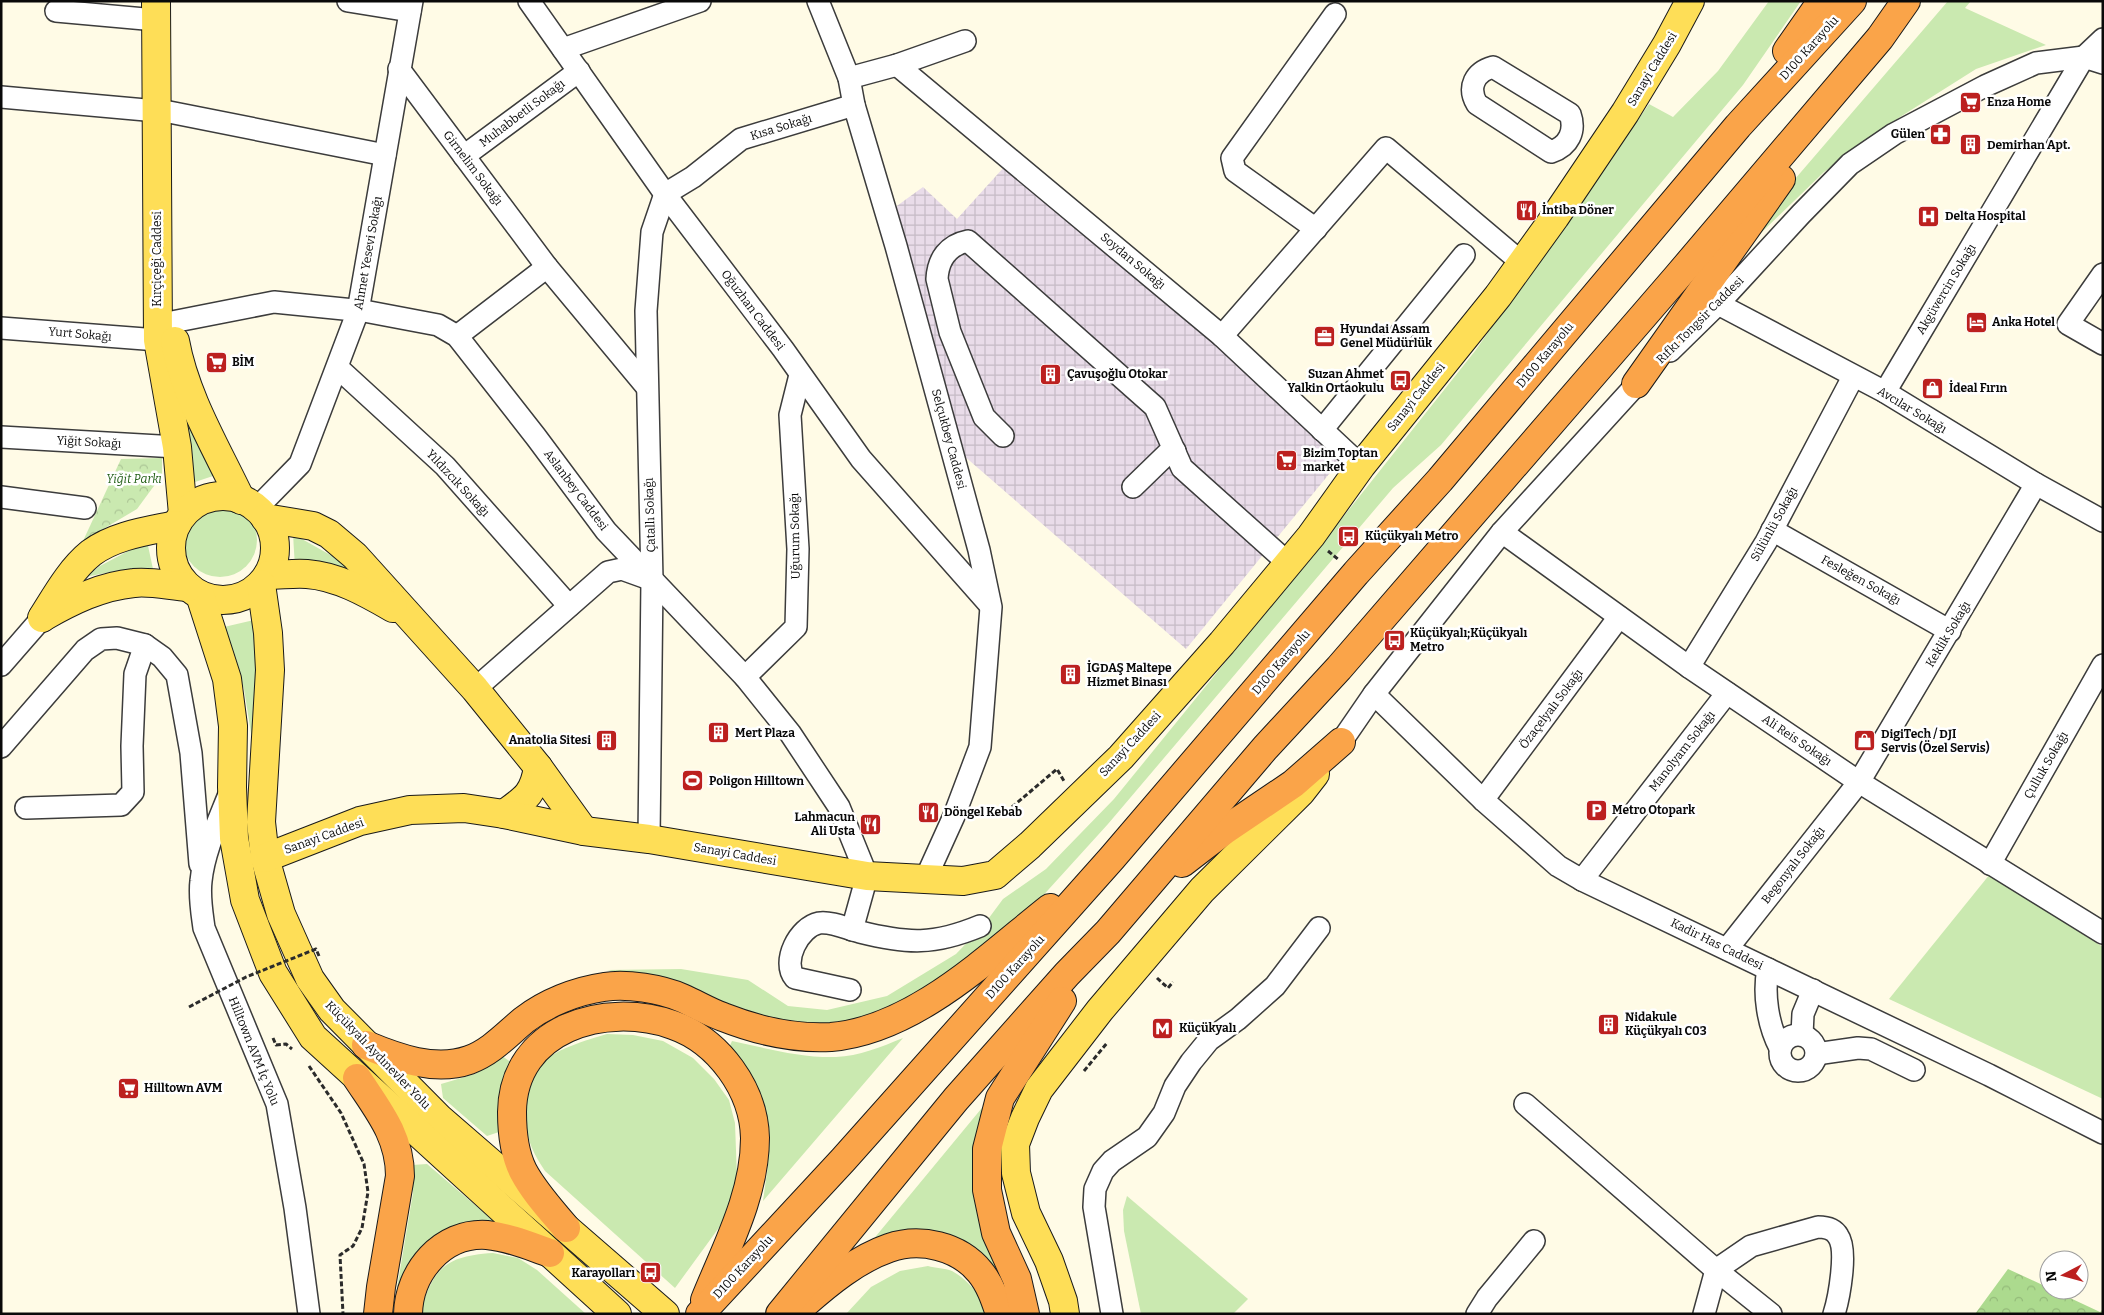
<svg xmlns="http://www.w3.org/2000/svg" width="2104" height="1315" viewBox="0 0 2104 1315" font-family="Bitter,serif">
<style>
.industrial{fill:url(#industrial-grid)}
.grass{fill:#cae9b0}
.forest{fill:url(#forest-crowns)}
.park{fill:url(#park-crowns)}
.lines{fill:none;stroke-linecap:round;stroke-linejoin:round}
.minor-casing{stroke:#3c3c3c;stroke-width:24}
.major-casing{stroke:#1a1a1a;stroke-width:30}
.highway-casing{stroke:#1a1a1a;stroke-width:30}
.path{stroke:#2b2b2b;stroke-width:3;stroke-dasharray:5 2.5;stroke-linecap:butt}
.minor{stroke:#fff;stroke-width:21}
.major{stroke:#fede57;stroke-width:28}
.highway{stroke:#faa449;stroke-width:28}
.path-bridge{stroke:#2b2b2b;stroke-width:3;stroke-dasharray:5 2.5;stroke-linecap:butt}
.labels{text-anchor:middle;dominant-baseline:central;stroke-width:5;stroke-linejoin:round;paint-order:stroke}
.street-label{font-size:12px;fill:#090909;stroke:#fff}
.poi-label{font-size:12px;font-weight:bold;fill:#090909;stroke:#fff;text-anchor:start}
.park-label{font-size:12px;font-style:italic;fill:#246119;stroke:#fff}
</style>
<defs>
<pattern id="industrial-grid" width="8" height="8" patternUnits="userSpaceOnUse" patternTransform="scale(1.25)"><rect width="8" height="8" fill="#e9dce9"/><path d="M0 4h8M4 0v8" fill="none" stroke="#c6bbc6"/></pattern>
<pattern id="forest-crowns" width="20" height="18" patternUnits="userSpaceOnUse" patternTransform="scale(1.25)"><rect width="20" height="18" fill="#acda8e"/><path d="M2 6a3 3 0 1 1 6 0M12 15a3 3 0 1 1 6 0" fill="none" stroke="#93ba79"/></pattern>
<pattern id="park-crowns" width="20" height="18" patternUnits="userSpaceOnUse" patternTransform="scale(1.25)"><rect width="20" height="18" fill="#cae9b0"/><path d="M2 6a3 3 0 1 1 6 0M12 15a3 3 0 1 1 6 0" fill="none" stroke="#acc696"/></pattern>
</defs>
<rect width="100%" height="100%" fill="#fffbe6"/>
<polygon class="industrial" points="1005,166 1212,337 1343,457 1186,649 963,455 894,208 923,187 957,219"/>
<g class="grass">
<polygon points="1769,1 1801,1 1743,85 1441,445 1393,488 1108,824 1029,911 968,963 904,1002 865,1020 822,1028 777,1021 728,1006 678,984 607,970 681,969 748,980 788,1006 827,1010 887,996 956,954 983,926 1003,899 1046,869 1114,799 1328,536 1475,351 1649,104 1673,117 1718,71"/>
<polygon points="1948,1 1971,1 1965,8 2046,45 1976,69 1900,117 1824,172 1734,259 1777,200"/>
<polygon points="176,386 216,475 189,484"/>
<circle cx="220" cy="540" r="37"/>
<polygon points="293,534 334,557 358,576 295,568"/>
<polygon points="147,541 153,569 116,571 85,577 100,566"/>
<polygon points="254,620 258,685 254,752 244,689 224,627"/>
<polygon points="1990,874 2103,947 2103,1099 1889,999"/>
<path d="M607 1034 633 1035 663 1041 693 1058 714 1079 729 1100 735 1123 737 1178 726 1218 675 1288 545 1171C540 1163 535 1156 532 1148 522 1124 524 1088 539 1066 549 1051 590 1039 607 1034Z"/>
<path d="M903 1038 763 1201 768 1165 766 1134 727 1052 732 1041C765 1048 801 1058 836 1057 859 1056 881 1047 903 1038Z"/>
<polygon points="502,1056 515,1065 499,1132 487,1136 443,1098 441,1084 475,1074"/>
<polygon points="986,1103 1006,1274 998,1281 976,1258 867,1247"/>
<polygon points="427,1164 496,1223 402,1280 396,1294 413,1193 412,1165"/>
<polygon points="1127,1196 1248,1299 1233,1314 1141,1314 1124,1231 1123,1210"/>
<path d="M493 1253 518 1258 537 1270 586 1314H420C433 1268 445 1256 493 1253Z"/>
<path d="M928 1266C935 1268 945 1268 952 1271 967 1279 984 1298 988 1314H846L871 1287 900 1271Z"/>
</g>
<polygon class="forest" points="2008,1269 2049,1288 2049,1290 2053,1290 2100,1312 2103,1309 2103,1314 1975,1314"/>
<polygon class="park" points="162,458 162,475 137,509 83,541 121,459"/>
<g class="lines">
<defs>
<g id="minor">
<polyline points="348,1 410,11"/>
<polyline points="529,1 665,194 783,349 861,459 990,605"/>
<polyline points="818,1 849,78 854,105 896,246 979,550 991,607 980,747 954,816 925,880"/>
<polyline points="56,11 156,20"/>
<polyline points="563,49 700,1"/>
<polyline points="897,65 1222,336 1361,466"/>
<path d="M1493 67 1570 114C1576 131 1569 146 1551 152L1477 104C1467 87 1475 72 1493 67Z"/>
<polyline points="399,69 547,267"/>
<polyline points="849,78 897,65 965,41"/>
<polyline points="1,97 157,111"/>
<polyline points="169,112 385,155"/>
<polyline points="464,156 579,71"/>
<polyline points="1316,229 1235,171 1232,158 1335,14"/>
<polyline points="2103,274 2068,324 2103,344"/>
<polyline points="1718,304 1885,392 2036,484 2103,521"/>
<polyline points="172,322 274,302 364,311 438,325 457,336 536,437 606,531 745,677 790,733 839,807 867,876 852,930"/>
<polyline points="1,328 158,340"/>
<polyline points="457,336 547,267 646,386"/>
<polyline points="1222,336 1386,148 1521,262"/>
<polyline points="1670,351 1718,304 1801,214 1850,164 1894,134 1985,86 2036,63 2084,57 2103,63"/>
<polyline points="338,368 445,466 569,606"/>
<polyline points="1885,392 2084,57 2103,39"/>
<polyline points="1322,430 1464,255"/>
<path d="M1003 436 984 417 950 332 937 279C938 259 948 245 968 241L1155 407 1182 468 1288 563"/>
<polyline points="1,437 177,447"/>
<polyline points="1133,487 1167,454 1175,451"/>
<polyline points="1,497 85,508"/>
<polyline points="256,509 300,464 358,311 412,1"/>
<polyline points="1772,530 1950,631"/>
<polyline points="1502,532 1689,667 1859,782 2103,933"/>
<polyline points="1,665 42,618"/>
<polyline points="1689,667 1766,542 1853,377"/>
<polyline points="745,677 796,627 798,549 790,415 800,375"/>
<polyline points="475,689 608,572 622,569 647,578"/>
<polyline points="1374,694 1483,800 1558,866 1582,880 1989,1075 2103,1133"/>
<polyline points="1341,742 1374,694 1502,532 1646,374"/>
<polyline points="1,747 85,650 101,639 117,638 145,645 162,657 177,675 191,753 200,864"/>
<path d="M230 792C219 820 204 851 201 881 199 897 202 913 204 928L277 1104 295 1208 309 1314"/>
<polyline points="1483,800 1619,617"/>
<polyline points="26,808 121,805 133,792 132,746 135,674 145,645"/>
<polyline points="649,839 652,580 646,311 652,232 665,194 693,177 741,139 854,105"/>
<polyline points="1990,864 2103,665"/>
<polyline points="1582,880 1727,693"/>
<polyline points="1727,949 1859,782 2036,484"/>
<path d="M1768 969C1763 994 1768 1025 1780 1048"/>
<path d="M850 990 795 978C781 962 799 927 819 923 831 921 848 929 860 932 908 944 934 945 980 926"/>
<circle cx="1798" cy="1053" r="18"/>
<polyline points="1802,1035 1803,1014 1813,990"/>
<polyline points="1816,1054 1858,1048 1871,1049 1914,1070"/>
<polyline points="1525,1104 1716,1270 1771,1314"/>
<polyline points="1112,1314 1094,1207 1095,1189 1103,1171 1112,1161 1147,1137 1164,1113 1175,1086 1191,1062 1209,1040 1238,1019 1275,986 1319,928"/>
<polyline points="1477,1314 1487,1298 1534,1241"/>
<path d="M1704 1314 1716 1270 1751 1246 1818 1227C1826 1227 1834 1229 1838 1236 1848 1250 1839 1298 1834 1314"/>
</g>
<g id="major">
<polyline points="156,1 158,340 177,447 183,514"/>
<path d="M175 341C185 397 217 449 241 500"/>
<circle cx="223" cy="548" r="52"/>
<polyline points="265,518 313,526 329,534 355,556 475,689 538,767 584,831"/>
<path d="M268 575C281 575 294 573 307 574 337 576 367 593 393 608"/>
<polyline points="261,584 268,633 270,670 261,822 265,858 281,914 310,979 332,1010 439,1118 665,1314"/>
<polyline points="200,595 227,679 233,726 232,787 234,838 245,900 273,973 313,1037 617,1314"/>
<path d="M43 617C71 601 101 586 134 583 151 581 171 586 188 587"/>
<path d="M42 618C56 596 70 570 91 553 115 535 148 531 176 525"/>
<path d="M504 814C525 799 534 794 538 767"/>
<polyline points="265,858 360,821 410,810 464,808 504,814 584,831 649,839 867,876 963,881 995,875 1030,845 1121,757 1222,643 1311,536 1361,466 1498,296 1555,217 1625,113 1667,44 1690,1"/>
<polyline points="1065,1314 1063,1301 1049,1261 1026,1213 1016,1173 1015,1144 1025,1118 1039,1089 1100,1010 1202,890 1301,792 1315,774"/>
</g>
<g id="highway">
<polyline points="1787,51 1822,1"/>
<polyline points="1636,384 1781,179"/>
<polyline points="1182,863 1225,830 1293,784 1341,742"/>
<path d="M366 1045C397 1058 435 1072 469 1060 491 1052 506 1035 524 1020 546 1003 576 991 604 987 626 983 662 989 682 998 696 1004 709 1012 723 1017 756 1030 795 1039 831 1037 914 1030 988 957 1050 908"/>
<path d="M357 1078C378 1110 400 1136 400 1176L381 1287 378 1314"/>
<path d="M566 1228C551 1210 534 1192 523 1171 514 1153 512 1131 512 1112 513 1028 605 1001 673 1025 719 1041 754 1090 755 1138 755 1195 726 1248 705 1300"/>
<path d="M803 1305C828 1283 857 1259 889 1248 920 1237 959 1246 980 1272 990 1284 995 1299 1000 1314"/>
<path d="M408 1314C409 1272 442 1232 487 1235 509 1237 530 1246 550 1253"/>
<polyline points="700,1314 843,1160 1112,858 1356,573 1440,480 1738,126 1852,1"/>
<polyline points="780,1314 956,1099 1067,974 1108,932 1265,748 1339,668 1677,277 1880,38 1906,1"/>
<polyline points="1025,1314 1017,1279 996,1233 987,1190 987,1149 1000,1098 1062,1001"/>
</g>
</defs>
<use href="#minor" class="minor-casing"/>
<use href="#major" class="major-casing"/>
<use href="#highway" class="highway-casing"/>
<g class="path">
<polyline points="1328,551 1339,560"/>
<polyline points="1012,807 1057,769 1064,781"/>
<polyline points="1157,978 1168,988 1173,982"/>
<polyline points="273,1038 276,1045 286,1044 292,1049"/>
<polyline points="309,1066 341,1113 364,1164 368,1192 362,1228 353,1246 340,1255 343,1314"/>
<polyline points="1084,1071 1107,1043"/>
</g>
<use href="#minor" class="minor"/>
<use href="#major" class="major"/>
<use href="#highway" class="highway"/>
<polyline class="path-bridge" points="189,1007 246,977 316,949 319,956"/>
</g>
<defs>
<symbol id="supermarket-square" viewBox="-11 -11 22 22"><rect x="-9" y="-9" width="18" height="18" rx="4" fill="#bc201f" stroke="#fff"/><path d="M-6-5.5h2.5l.6 2H6L4.5 2H-2.5L-4.4-4H-6ZM-1.5 3.2a1.3 1.3 0 1 0 .1 0ZM3 3.2a1.3 1.3 0 1 0 .1 0Z" fill="#fff"/></symbol>
<symbol id="pharmacy-square" viewBox="-11 -11 22 22"><rect x="-9" y="-9" width="18" height="18" rx="4" fill="#bc201f" stroke="#fff"/><path d="M-2-6h4v4h4v4h-4v4h-4v-4h-4v-4h4Z" fill="#fff"/></symbol>
<symbol id="building-square" viewBox="-11 -11 22 22"><rect x="-9" y="-9" width="18" height="18" rx="4" fill="#bc201f" stroke="#fff"/><path d="M-4-6H4V6H1V3H-1V6H-4ZM-2.5-4.3h1.7v1.8h-1.7ZM.8-4.3h1.7v1.8H.8ZM-2.5-1h1.7V.8h-1.7ZM.8-1h1.7V.8H.8Z" fill="#fff"/></symbol>
<symbol id="restaurant-square" viewBox="-11 -11 22 22"><rect x="-9" y="-9" width="18" height="18" rx="4" fill="#bc201f" stroke="#fff"/><path d="M-5-6h1v4h1v-4h1v4h1v-4h1v5L-1.5 .5V6h-2V.5L-5-1ZM5-6V6H3V1.5H1.5Q1.5-4 5-6Z" fill="#fff"/></symbol>
<symbol id="hospital-square" viewBox="-11 -11 22 22"><rect x="-9" y="-9" width="18" height="18" rx="4" fill="#bc201f" stroke="#fff"/><path d="M-5-5h3v3.5h4V-5h3V5h-3V1.5h-4V5h-3Z" fill="#fff"/></symbol>
<symbol id="hotel-square" viewBox="-11 -11 22 22"><rect x="-9" y="-9" width="18" height="18" rx="4" fill="#bc201f" stroke="#fff"/><path d="M-6-4.5h1.5V1H6V5H4.5V3h-9V5H-6ZM-4 0a1.8 1.8 0 1 1 3.6 0ZM.5 0V-2.5h3Q6-2.5 6 0Z" fill="#fff"/></symbol>
<symbol id="office-square" viewBox="-11 -11 22 22"><rect x="-9" y="-9" width="18" height="18" rx="4" fill="#bc201f" stroke="#fff"/><path d="M-6-3h4V-5.5h4V-3h4V5H-6ZM-1-4.5V-3h2v-1.5ZM-6 0V1H6V0Z" fill="#fff"/></symbol>
<symbol id="bus-square" viewBox="-11 -11 22 22"><rect x="-9" y="-9" width="18" height="18" rx="4" fill="#bc201f" stroke="#fff"/><path d="M-5-6H5V4H4V6H2V4H-2V6H-4V4H-5ZM-3.5-4V0h7V-4ZM-3.5 1.2v1.5H-2V1.2ZM2 1.2v1.5H3.5V1.2Z" fill="#fff"/></symbol>
<symbol id="shop-square" viewBox="-11 -11 22 22"><rect x="-9" y="-9" width="18" height="18" rx="4" fill="#bc201f" stroke="#fff"/><path d="M-5-2.5h2.3a2.7 3.5 0 0 1 5.4 0H5L5.5 6h-11ZM-1.5-2.5h3a1.5 2.3 0 0 0-3 0Z" fill="#fff"/></symbol>
<symbol id="stadium-square" viewBox="-11 -11 22 22"><rect x="-9" y="-9" width="18" height="18" rx="4" fill="#bc201f" stroke="#fff"/><path d="M0-5a6.5 5 0 1 0 0 10a6.5 5 0 1 0 0-10ZM-3.5-1.8h7v3.6h-7Z" fill="#fff"/></symbol>
<symbol id="parking-square" viewBox="-11 -11 22 22"><rect x="-9" y="-9" width="18" height="18" rx="4" fill="#bc201f" stroke="#fff"/><path d="M-3.5-5.5H1a3.5 3.5 0 0 1 0 7H-1V5.5H-3.5ZM-1-3.4V-.6H.8a1.4 1.4 0 0 0 0-2.8Z" fill="#fff"/></symbol>
<symbol id="metro-square" viewBox="-11 -11 22 22"><rect x="-9" y="-9" width="18" height="18" rx="4" fill="#bc201f" stroke="#fff"/><path d="M-5.5 5V-5H-3L0 0L3-5H5.5V5H3V-.5L0 4L-3-.5V5Z" fill="#fff"/></symbol>
</defs>
<g fill-rule="evenodd">
<use href="#supermarket-square" x="1958" y="90" width="25" height="25"/>
<use href="#pharmacy-square" x="1928" y="122" width="25" height="25"/>
<use href="#building-square" x="1958" y="132" width="25" height="25"/>
<use href="#restaurant-square" x="1514" y="198" width="25" height="25"/>
<use href="#hospital-square" x="1916" y="204" width="25" height="25"/>
<use href="#hotel-square" x="1964" y="310" width="25" height="25"/>
<use href="#office-square" x="1312" y="324" width="25" height="25"/>
<use href="#supermarket-square" x="204" y="350" width="25" height="25"/>
<use href="#building-square" x="1038" y="362" width="25" height="25"/>
<use href="#bus-square" x="1388" y="368" width="25" height="25"/>
<use href="#shop-square" x="1920" y="376" width="25" height="25"/>
<use href="#supermarket-square" x="1274" y="448" width="25" height="25"/>
<use href="#bus-square" x="1336" y="524" width="25" height="25"/>
<use href="#bus-square" x="1382" y="628" width="25" height="25"/>
<use href="#building-square" x="1058" y="662" width="25" height="25"/>
<use href="#building-square" x="706" y="720" width="25" height="25"/>
<use href="#building-square" x="594" y="728" width="25" height="25"/>
<use href="#shop-square" x="1852" y="728" width="25" height="25"/>
<use href="#stadium-square" x="680" y="768" width="25" height="25"/>
<use href="#parking-square" x="1584" y="798" width="25" height="25"/>
<use href="#restaurant-square" x="916" y="800" width="25" height="25"/>
<use href="#restaurant-square" x="858" y="812" width="25" height="25"/>
<use href="#building-square" x="1596" y="1012" width="25" height="25"/>
<use href="#metro-square" x="1150" y="1016" width="25" height="25"/>
<use href="#supermarket-square" x="116" y="1076" width="25" height="25"/>
<use href="#bus-square" x="638" y="1260" width="25" height="25"/>
</g>
<g class="labels">
<g class="street-label">
<text transform="translate(1809 48) rotate(-48)">D100 Karayolu</text>
<text transform="translate(1652 69) rotate(-59)">Sanayi Caddesi</text>
<text transform="translate(522 113) rotate(-37)">Muhabbetli Sokağı</text>
<text transform="translate(781 127) rotate(-17)">Kısa Sokağı</text>
<text transform="translate(473 168) rotate(53)">Girnelim Sokağı</text>
<text transform="translate(368 253) rotate(-80)">Ahmet Yesevi Sokağı</text>
<text transform="translate(157 259) rotate(-90)">Kırçiçeği Caddesi</text>
<text transform="translate(1133 261) rotate(40)">Soydan Sokağı</text>
<text transform="translate(1946 289) rotate(-59)">Akgüvercin Sokağı</text>
<text transform="translate(753 310) rotate(53)">Oğuzhan Caddesi</text>
<text transform="translate(1700 320) rotate(-45)">Rıfkı Tongsir Caddesi</text>
<text transform="translate(80 334) rotate(5)">Yurt Sokağı</text>
<text transform="translate(1545 355) rotate(-50)">D100 Karayolu</text>
<text transform="translate(1416 397) rotate(-51)">Sanayi Caddesi</text>
<text transform="translate(1912 410) rotate(31)">Avcılar Sokağı</text>
<text transform="translate(949 439) rotate(75)">Selçukbey Caddesi</text>
<text transform="translate(89 442) rotate(3)">Yiğit Sokağı</text>
<text transform="translate(458 483) rotate(47)">Yıldızcık Sokağı</text>
<text transform="translate(576 490) rotate(53)">Aslanbey Caddesi</text>
<text transform="translate(650 515) rotate(-92)">Çatallı Sokağı</text>
<text transform="translate(1774 524) rotate(-61)">Sülünlü Sokağı</text>
<text transform="translate(795 536) rotate(-91)">Uğurum Sokağı</text>
<text transform="translate(1861 580) rotate(29)">Fesleğen Sokağı</text>
<text transform="translate(1948 634) rotate(-59)">Keklik Sokağı</text>
<text transform="translate(1281 662) rotate(-49)">D100 Karayolu</text>
<text transform="translate(1551 709) rotate(-53)">Özaçelyalı Sokağı</text>
<text transform="translate(1797 740) rotate(34)">Ali Reis Sokağı</text>
<text transform="translate(1130 744) rotate(-47)">Sanayi Caddesi</text>
<text transform="translate(1682 751) rotate(-52)">Manolyam Sokağı</text>
<text transform="translate(2046 765) rotate(-60)">Çulluk Sokağı</text>
<text transform="translate(324 836) rotate(-20)">Sanayi Caddesi</text>
<text transform="translate(735 854) rotate(10)">Sanayi Caddesi</text>
<text transform="translate(1793 865) rotate(-52)">Begonyalı Sokağı</text>
<text transform="translate(1717 944) rotate(26)">Kadir Has Caddesi</text>
<text transform="translate(1015 967) rotate(-48)">D100 Karayolu</text>
<text transform="translate(254 1051) rotate(68)">Hilltown AVM İç Yolu</text>
<text transform="translate(378 1055) rotate(46)">Küçükyalı Aydınevler Yolu</text>
<text transform="translate(743 1267) rotate(-47)">D100 Karayolu</text>
</g>
<g class="poi-label">
<text x="1987" y="102">Enza Home</text>
<text x="1925" y="134" text-anchor="end">Gülen</text>
<text x="1987" y="145">Demirhan Apt.</text>
<text x="1542" y="210">İntiba Döner</text>
<text x="1945" y="216">Delta Hospital</text>
<text x="1992" y="322">Anka Hotel</text>
<text x="1340" y="329">Hyundai Assam<tspan x="1340" dy="14">Genel Müdürlük</tspan></text>
<text x="232" y="362">BİM</text>
<text x="1067" y="374">Çavuşoğlu Otokar</text>
<text x="1384" y="374" text-anchor="end">Suzan Ahmet<tspan x="1384" dy="14">Yalkin Ortaokulu</tspan></text>
<text x="1949" y="388">İdeal Fırın</text>
<text x="1303" y="453">Bizim Toptan<tspan x="1303" dy="14">market</tspan></text>
<text x="1365" y="536">Küçükyalı Metro</text>
<text x="1410" y="633">Küçükyalı;Küçükyalı<tspan x="1410" dy="14">Metro</tspan></text>
<text x="1087" y="668">İGDAŞ Maltepe<tspan x="1087" dy="14">Hizmet Binası</tspan></text>
<text x="735" y="733">Mert Plaza</text>
<text x="1881" y="734">DigiTech / DJI<tspan x="1881" dy="14">Servis (Özel Servis)</tspan></text>
<text x="591" y="740" text-anchor="end">Anatolia Sitesi</text>
<text x="709" y="781">Poligon Hilltown</text>
<text x="1612" y="810">Metro Otopark</text>
<text x="944" y="812">Döngel Kebab</text>
<text x="855" y="817" text-anchor="end">Lahmacun<tspan x="855" dy="14">Ali Usta</tspan></text>
<text x="1625" y="1017">Nidakule<tspan x="1625" dy="14">Küçükyalı C03</tspan></text>
<text x="1179" y="1028">Küçükyalı</text>
<text x="144" y="1088">Hilltown AVM</text>
<text x="635" y="1273" text-anchor="end">Karayolları</text>
</g>
<g class="park-label">
<text x="134" y="479">Yiğit Parkı</text>
</g>
</g>
<rect width="2104" height="1315" fill="none" stroke="#090909" stroke-width="5"/>
<g transform="translate(2064 1275) rotate(264)"><circle r="24" fill="#ffffff" stroke="#9d9d9d"/>
<path d="M0-4L9 19L0 12L-9 19Z" fill="#bc201f"/>
<text y="-8" font-size="14" font-weight="bold" text-anchor="middle" fill="#090909">N</text>
</g>
</svg>
